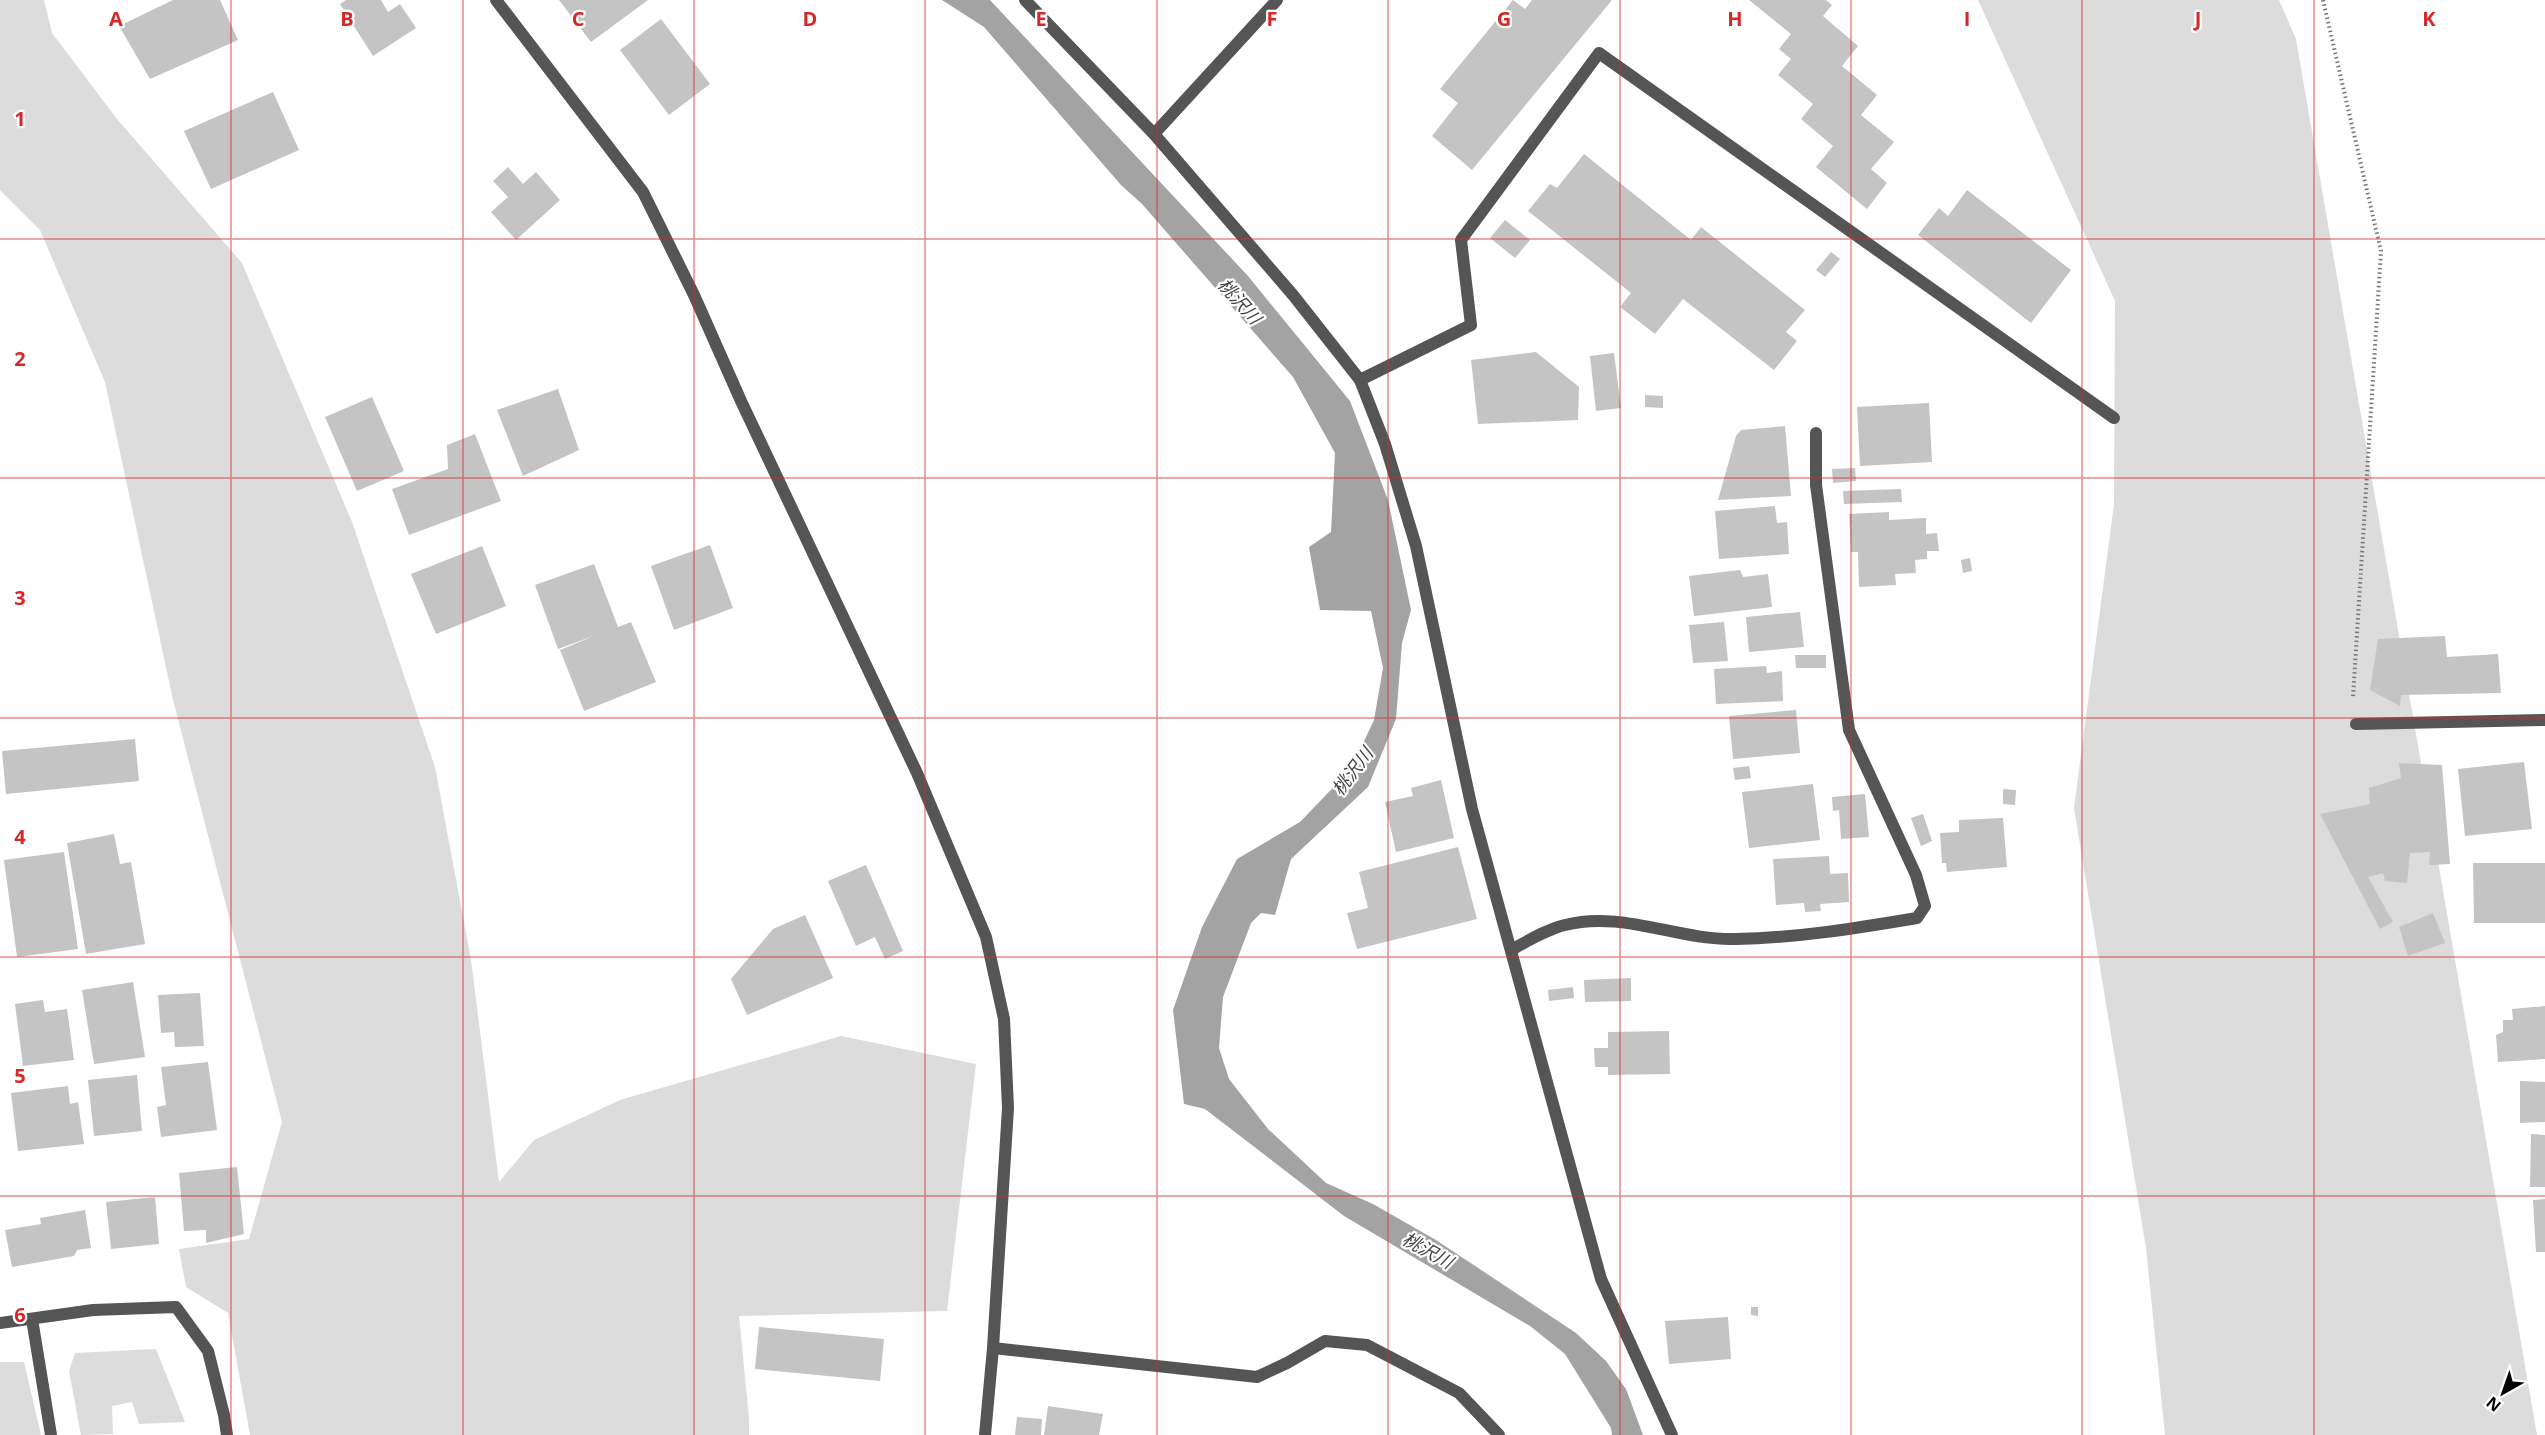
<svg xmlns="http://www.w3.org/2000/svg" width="2545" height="1435" viewBox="0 0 2545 1435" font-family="'Open Sans','Noto Sans JP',sans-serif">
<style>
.green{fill:#dcdcdc}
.water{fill:#a3a3a3}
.building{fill:#c4c4c4}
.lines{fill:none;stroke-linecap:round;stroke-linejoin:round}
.path{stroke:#777;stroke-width:4;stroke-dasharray:1.5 3;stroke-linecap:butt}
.service{stroke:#555;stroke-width:12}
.minor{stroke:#555;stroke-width:12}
.tertiary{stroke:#555;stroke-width:12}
.grid{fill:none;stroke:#d62828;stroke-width:1.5;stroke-opacity:0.55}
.labels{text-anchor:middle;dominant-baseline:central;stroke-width:4.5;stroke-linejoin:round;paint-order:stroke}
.water-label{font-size:18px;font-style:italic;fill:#444;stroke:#fff}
.grid-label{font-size:20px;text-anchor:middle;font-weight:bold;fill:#d62828;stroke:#fff;stroke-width:4.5;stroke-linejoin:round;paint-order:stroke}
</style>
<rect width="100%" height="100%" fill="#fff"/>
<g class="green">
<polygon points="0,0 44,0 52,33 117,119 242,263 352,522 435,767 471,960 499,1182 534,1140 620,1100 841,1036 976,1064 947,1311 739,1316 749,1418 749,1435 250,1435 228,1313 186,1287 179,1249 249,1239 282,1122 173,700 105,382 40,230 0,190"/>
<polygon points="1978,0 2279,0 2296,39 2537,1435 2165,1435 2146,1248 2074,808 2114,504 2115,301"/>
<polygon points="156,1349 185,1422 139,1424 132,1402 112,1406 113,1434 81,1435 69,1371 75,1353"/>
<polygon points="0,1362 24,1362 41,1435 0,1435"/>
</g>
<polygon class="water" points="942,0 990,0 1248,276 1350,401 1388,500 1411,610 1402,643 1396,719 1368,787 1291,859 1275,915 1261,913 1251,923 1223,997 1219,1048 1229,1079 1268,1129 1326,1183 1373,1204 1436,1240 1576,1333 1606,1361 1626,1389 1643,1435 1612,1435 1611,1428 1565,1354 1530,1326 1344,1216 1205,1109 1184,1104 1173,1010 1202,927 1237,859 1300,822 1351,769 1374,720 1383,668 1371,611 1320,610 1309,547 1331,532 1335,453 1293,377 1142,204 1121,185 984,27"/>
<g class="building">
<polygon points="173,0 220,0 238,40 150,79 119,26"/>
<polygon points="346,0 381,0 388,12 400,4 416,28 373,56 340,4"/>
<polygon points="559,0 648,0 591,42"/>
<polygon points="1513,0 1525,9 1532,0 1612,0 1472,170 1432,136 1458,103 1440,89"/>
<polygon points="1749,0 1826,0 1832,5 1823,16 1858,46 1842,66 1877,95 1861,115 1894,142 1871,169 1887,183 1867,209 1816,167 1833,146 1801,119 1813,104 1778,75 1791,59 1779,49 1791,34"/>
<polygon points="661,19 710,84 669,115 620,50"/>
<polygon points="273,92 299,150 211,189 184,131"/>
<polygon points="1584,154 1691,240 1701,227 1805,310 1786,332 1797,341 1774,370 1683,299 1655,334 1620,307 1631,293 1528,211 1550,184 1557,188"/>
<polygon points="508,167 523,184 536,172 560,200 516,240 491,212 508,197 493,181"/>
<polygon points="1967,190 2071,270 2031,323 1918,235 1939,208 1948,216"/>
<polygon points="1505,220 1530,240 1515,258 1490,238"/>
<polygon points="1831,252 1840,259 1825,277 1816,270"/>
<polygon points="1536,352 1579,387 1578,420 1478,424 1471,360"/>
<polygon points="1614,353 1621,408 1596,411 1590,356"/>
<polygon points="558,389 579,450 523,476 497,410"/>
<polygon points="1645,395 1663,396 1663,408 1645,407"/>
<polygon points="372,397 404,471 357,491 325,417"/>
<polygon points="1929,403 1932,462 1860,466 1857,407"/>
<polygon points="1785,426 1791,496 1718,500 1736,436 1741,430"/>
<polygon points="475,434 501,501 409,535 392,489 448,469 447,445"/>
<polygon points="1855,468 1856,481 1833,483 1832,469"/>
<polygon points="1901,489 1902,502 1844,504 1843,491"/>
<polygon points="1775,506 1777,523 1787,522 1789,554 1719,559 1715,511"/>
<polygon points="1889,512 1889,520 1926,518 1926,534 1937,533 1939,551 1927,551 1927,559 1915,560 1916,573 1895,574 1896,585 1859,587 1858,552 1851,552 1849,514"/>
<polygon points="710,545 733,608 674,630 651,566"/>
<polygon points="482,546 506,606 436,634 411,574"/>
<polygon points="1970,558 1972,571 1963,573 1961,560"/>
<polygon points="594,564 618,627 631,622 656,682 584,711 560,650 596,635 558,649 535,585"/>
<polygon points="1740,570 1743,577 1768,574 1772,607 1694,616 1689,576"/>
<polygon points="1800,612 1804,647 1749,652 1746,617"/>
<polygon points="1724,622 1728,661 1693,663 1689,625"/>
<polygon points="2445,636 2447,657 2498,654 2501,693 2401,695 2400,706 2370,690 2378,639"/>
<polygon points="1795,655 1826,655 1826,668 1796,668"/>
<polygon points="1766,666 1767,673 1782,671 1783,701 1716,704 1714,669"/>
<polygon points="1796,710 1800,753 1733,759 1729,716"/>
<polygon points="135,739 139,781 6,794 2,751"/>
<polygon points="2524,762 2532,829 2465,836 2458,769"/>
<polygon points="2399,763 2442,765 2450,864 2429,865 2430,852 2410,853 2407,883 2385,881 2383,873 2368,877 2393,922 2380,929 2320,814 2370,804 2369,788 2401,778"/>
<polygon points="1749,766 1751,778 1735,780 1733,768"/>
<polygon points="1441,780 1454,838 1396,852 1385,802 1413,796 1411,788"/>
<polygon points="1813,784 1820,840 1749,848 1742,792"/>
<polygon points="2003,789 2016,790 2015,805 2003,804"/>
<polygon points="1865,794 1869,837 1841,839 1839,810 1833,811 1832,797"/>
<polygon points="1923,814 1932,841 1921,846 1911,818"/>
<polygon points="2003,818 2007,867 1947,872 1946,863 1942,863 1940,833 1959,832 1959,820"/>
<polygon points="114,834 120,864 131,862 145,944 86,954 67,843"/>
<polygon points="1458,847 1477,919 1357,949 1347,913 1368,908 1359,872"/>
<polygon points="64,852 78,949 17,957 4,860"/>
<polygon points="1829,856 1830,874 1848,873 1849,902 1820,904 1821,911 1805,912 1804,903 1776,905 1773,859"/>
<polygon points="2473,863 2545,863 2545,923 2474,923"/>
<polygon points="866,865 903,951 885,959 875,937 856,946 828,881"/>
<polygon points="2433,913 2445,943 2408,956 2399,927"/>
<polygon points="805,915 833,978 747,1015 731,979 773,929"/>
<polygon points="1631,978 1631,1001 1585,1002 1584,980"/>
<polygon points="133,982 145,1057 94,1064 82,990"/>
<polygon points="1573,987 1574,998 1549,1001 1548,990"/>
<polygon points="200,993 204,1046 175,1047 174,1032 161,1033 158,995"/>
<polygon points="43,1000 45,1012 67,1009 74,1060 23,1066 15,1004"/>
<polygon points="2545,1006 2545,1059 2498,1062 2496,1035 2503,1032 2503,1020 2513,1020 2512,1009"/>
<polygon points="1669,1031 1670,1074 1608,1075 1608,1067 1595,1067 1594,1048 1608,1048 1608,1032"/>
<polygon points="208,1062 217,1130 161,1137 157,1107 166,1105 161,1067"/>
<polygon points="137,1075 142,1131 94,1136 88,1080"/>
<polygon points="2520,1081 2545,1082 2545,1122 2520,1123"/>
<polygon points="68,1086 70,1104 78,1102 84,1144 18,1151 11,1093"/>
<polygon points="2531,1134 2545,1135 2545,1187 2530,1187"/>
<polygon points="237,1167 244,1234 206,1243 206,1230 184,1231 179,1173"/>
<polygon points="155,1197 159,1244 111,1249 106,1202"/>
<polygon points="2545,1199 2545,1252 2536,1252 2533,1200"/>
<polygon points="85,1210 91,1248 77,1250 74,1256 12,1267 5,1230 41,1224 40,1218"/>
<polygon points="1751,1307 1758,1307 1758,1316 1751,1315"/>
<polygon points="1728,1317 1731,1359 1669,1364 1665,1321"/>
<polygon points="759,1327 884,1339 880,1381 755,1369"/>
<polygon points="1048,1406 1103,1414 1099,1435 1044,1435"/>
<polygon points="1017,1417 1042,1419 1041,1435 1015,1435"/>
</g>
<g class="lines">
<polyline class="path" points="2323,0 2381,251 2353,697"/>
<g class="service">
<polyline points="1154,134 1277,0"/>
<polyline points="32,1319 51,1435"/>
<polyline points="0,1323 93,1310 176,1307 208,1351 224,1415 227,1435"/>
<polyline points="993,1348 1257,1377 1287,1363 1325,1341 1367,1345 1459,1393 1499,1435"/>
</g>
<g class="minor">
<polyline points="1025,0 1154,134 1293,295 1360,380 1385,444 1416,546 1472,809 1601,1279 1672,1435"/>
<polyline points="1360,380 1471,325 1461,240 1599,53 2114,418"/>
<polyline points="2356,724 2545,720"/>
<path d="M1511 950C1528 941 1545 930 1565 925 1622 910 1679 941 1736 939 1797 938 1858 928 1917 918L1925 906 1916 875 1849 730 1816 485V433"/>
</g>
<polyline class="tertiary" points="496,0 643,192 694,295 741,401 917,773 986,937 1004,1019 1008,1108 993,1348 985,1435"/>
</g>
<path class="grid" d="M231 0V1435M463 0V1435M694 0V1435M925 0V1435M1157 0V1435M1388 0V1435M1620 0V1435M1851 0V1435M2082 0V1435M2314 0V1435M0 239H2545M0 478H2545M0 718H2545M0 957H2545M0 1196H2545"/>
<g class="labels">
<g class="water-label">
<text transform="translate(1240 301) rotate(48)">桃沢川</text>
<text transform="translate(1352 771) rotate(-53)">桃沢川</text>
<text transform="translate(1428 1250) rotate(29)">桃沢川</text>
</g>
</g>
<g class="grid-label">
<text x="116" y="26">A</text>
<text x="347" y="26">B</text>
<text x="578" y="26">C</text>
<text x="810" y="26">D</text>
<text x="1041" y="26">E</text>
<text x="1272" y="26">F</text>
<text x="1504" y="26">G</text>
<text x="1735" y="26">H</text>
<text x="1967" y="26">I</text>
<text x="2198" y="26">J</text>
<text x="2429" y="26">K</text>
<text x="20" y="126">1</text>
<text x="20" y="366">2</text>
<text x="20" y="605">3</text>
<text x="20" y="844">4</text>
<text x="20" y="1083">5</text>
<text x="20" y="1322">6</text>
</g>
<g transform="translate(2503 1393) rotate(220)" stroke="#ffffff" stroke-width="4.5" paint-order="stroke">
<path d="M0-4.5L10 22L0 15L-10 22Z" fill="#000000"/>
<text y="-9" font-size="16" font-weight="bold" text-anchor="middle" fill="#000000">N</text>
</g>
</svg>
